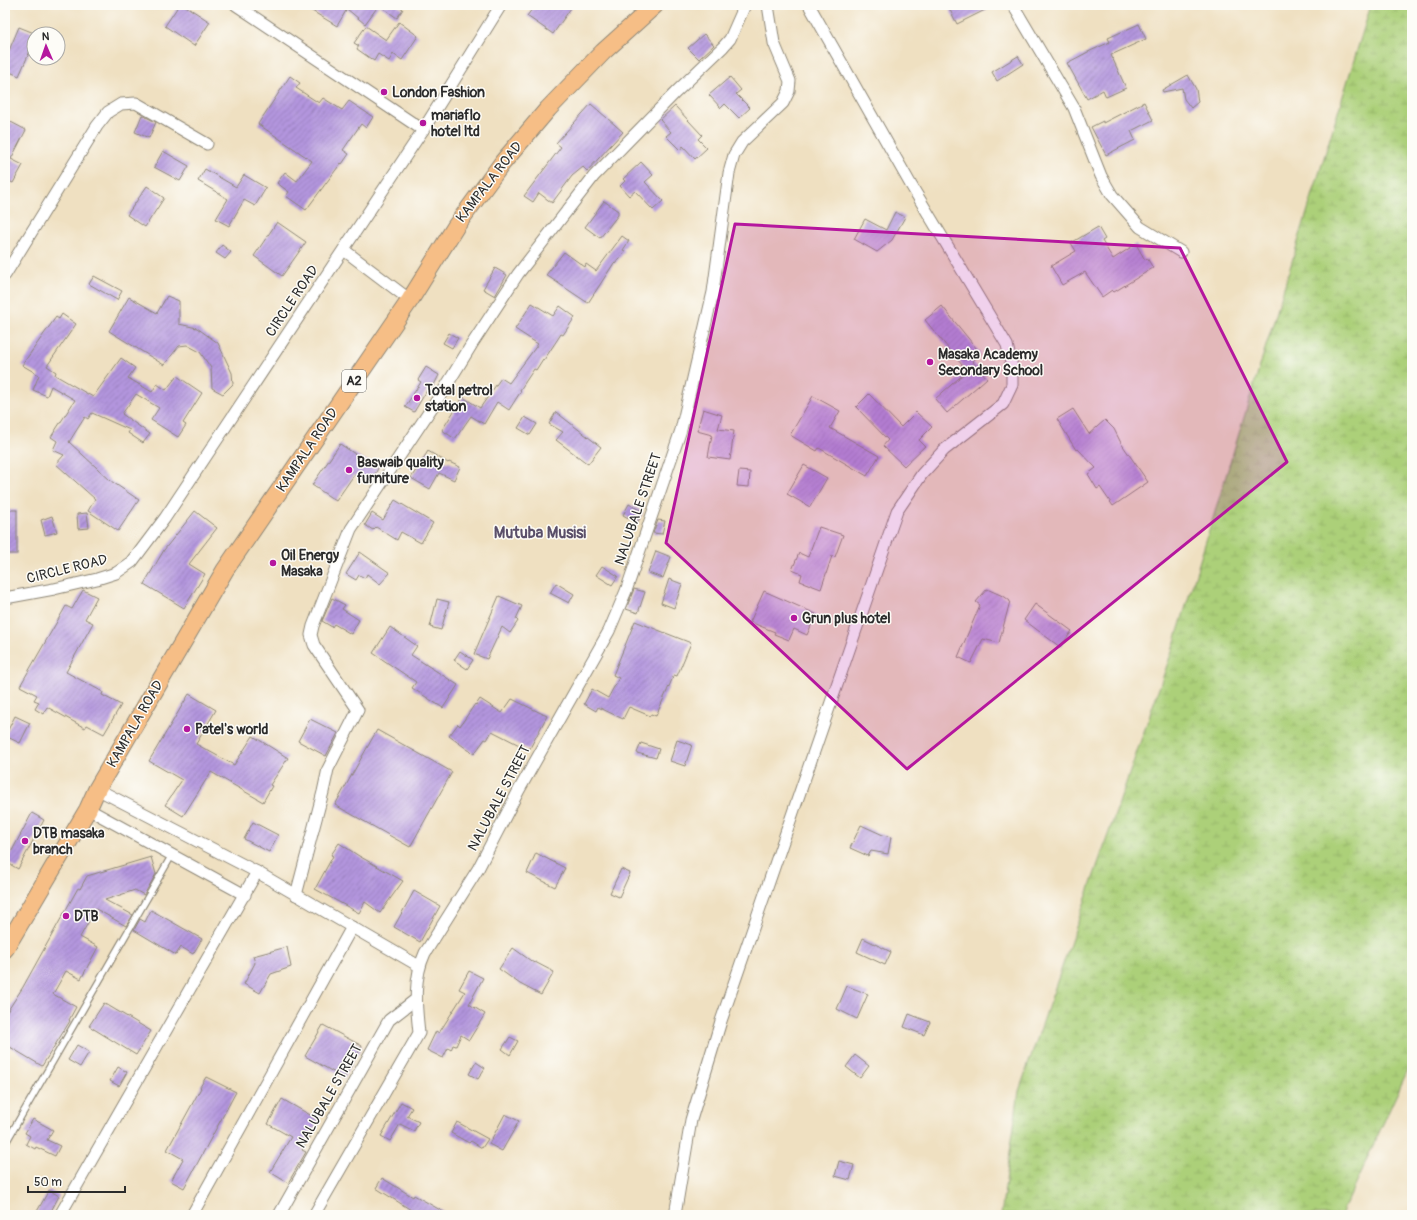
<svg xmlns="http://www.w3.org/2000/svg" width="1417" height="1220" viewBox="0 0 1417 1220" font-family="Pangolin,sans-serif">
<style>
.wetland{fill:url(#wetland-marsh);stroke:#6c7e52}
.building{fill:url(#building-hatch)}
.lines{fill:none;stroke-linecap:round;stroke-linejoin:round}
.lane-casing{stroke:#8d8676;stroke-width:8}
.street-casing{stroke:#8d8676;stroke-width:13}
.primary-casing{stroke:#8d8676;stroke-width:19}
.lane{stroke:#fff;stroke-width:5.5}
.street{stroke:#fff;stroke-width:11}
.primary{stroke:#f6be86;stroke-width:17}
.marked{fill:#b5179e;fill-opacity:0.2;stroke:#b5179e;stroke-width:3;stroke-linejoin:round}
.poi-dot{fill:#b5179e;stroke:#fdfcf7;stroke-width:1.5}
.labels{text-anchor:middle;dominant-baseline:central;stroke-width:3;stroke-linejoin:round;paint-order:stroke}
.shield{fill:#fdfcf7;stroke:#6a6a68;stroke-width:1}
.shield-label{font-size:13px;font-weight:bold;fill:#2b2b2b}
.poi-label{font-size:14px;font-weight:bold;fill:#2b2b2b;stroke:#fdfcf7;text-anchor:start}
.street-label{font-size:14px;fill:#2b2b2b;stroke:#fdfcf7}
.quarter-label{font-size:16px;font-weight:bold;fill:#5b506a;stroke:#fdfcf7}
</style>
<defs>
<pattern id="wetland-marsh" width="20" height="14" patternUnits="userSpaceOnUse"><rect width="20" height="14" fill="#acd079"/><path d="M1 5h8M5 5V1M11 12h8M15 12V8" fill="none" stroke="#94b369"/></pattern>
<pattern id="building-hatch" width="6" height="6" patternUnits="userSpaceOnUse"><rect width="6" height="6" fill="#b395de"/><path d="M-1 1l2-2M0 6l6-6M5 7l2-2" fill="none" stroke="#927ab4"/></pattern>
</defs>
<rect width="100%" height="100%" fill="#fdfcf7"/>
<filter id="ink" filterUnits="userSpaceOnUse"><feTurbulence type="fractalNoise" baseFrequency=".025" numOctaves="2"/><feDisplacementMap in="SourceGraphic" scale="8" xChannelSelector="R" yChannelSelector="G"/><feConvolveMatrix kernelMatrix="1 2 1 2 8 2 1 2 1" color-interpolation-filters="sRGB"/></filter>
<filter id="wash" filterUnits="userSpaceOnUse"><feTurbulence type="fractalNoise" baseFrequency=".012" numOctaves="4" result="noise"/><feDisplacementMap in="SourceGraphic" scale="16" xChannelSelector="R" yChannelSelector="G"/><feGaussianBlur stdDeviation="0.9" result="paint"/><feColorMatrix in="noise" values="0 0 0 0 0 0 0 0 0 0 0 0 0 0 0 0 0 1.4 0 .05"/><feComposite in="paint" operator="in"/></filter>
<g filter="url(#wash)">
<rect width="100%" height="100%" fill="#efe0c1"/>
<polygon class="wetland" points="1371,5 1412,5 1412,1061 1341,1215 1001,1215 1019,1091 1173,648"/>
<g id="blocks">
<g class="building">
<polygon points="179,5 184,5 210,22 194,46 165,26"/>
<polygon points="302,5 397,5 403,9 397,18 379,5 365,24 347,9 337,26"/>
<polygon points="535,5 573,5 553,34 527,16"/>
<polygon points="954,5 995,5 957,24 949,8"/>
<polygon points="399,22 418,36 402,60 393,54 389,61 378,54 374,61 357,49 359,46 354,43 366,26 386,40"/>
<polygon points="1139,24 1146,39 1111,55 1126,88 1106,97 1103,90 1087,99 1067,63 1088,52 1110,42 1108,38"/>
<polygon points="19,27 34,33 34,42 19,76 5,70 5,60"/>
<polygon points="704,34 714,45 699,59 688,48"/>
<polygon points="1018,56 1023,64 997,81 992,72"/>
<polygon points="1188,75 1196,89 1198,102 1191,108 1184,99 1182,88 1163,92 1162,90"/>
<polygon points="290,76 300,83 296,88 319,103 323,98 342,110 349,101 373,117 366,128 361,124 343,150 349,154 342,164 341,163 306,210 286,196 289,192 277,183 285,172 297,181 312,161 258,124"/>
<polygon points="730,77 741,90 736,94 750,108 739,118 725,104 721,108 709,95"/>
<polygon points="1144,102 1153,120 1131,131 1135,140 1106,155 1091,127 1103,121 1103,123"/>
<polygon points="591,104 623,132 587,171 583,167 572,176 552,203 539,193 533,202 524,196 561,147 556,143"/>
<polygon points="675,106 702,135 698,139 707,148 695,159 683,146 680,150 666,136 671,132 660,120"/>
<polygon points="142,115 156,122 149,138 135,132"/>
<polygon points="9,121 26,130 11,159 23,165 13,183 5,179 5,128"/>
<polygon points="163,151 189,166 180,181 154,167"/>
<polygon points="641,162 653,175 645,182 663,201 653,210 635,191 629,196 620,186 625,181 623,179"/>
<polygon points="205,169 236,187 244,175 266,188 255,206 244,200 229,226 216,219 228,199 198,181"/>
<polygon points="147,186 164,198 145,227 127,215"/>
<polygon points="604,201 618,211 618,215 600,238 585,227"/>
<polygon points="895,212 905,217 892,240 877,252 854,239 865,219 886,230"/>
<polygon points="277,222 306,242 282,276 254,256"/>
<polygon points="1098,227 1105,239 1102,241 1113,259 1136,244 1145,260 1147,258 1153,268 1114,292 1112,290 1102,297 1085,272 1062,285 1051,266 1076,251 1071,243"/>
<polygon points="622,236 629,241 623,250 625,251 615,264 614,263 588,303 546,275 564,252 585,267 586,264 596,271"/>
<polygon points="222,245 231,252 225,259 216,253"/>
<polygon points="495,268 507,275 495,296 483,289"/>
<polygon points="94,276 122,291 117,300 89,284"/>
<polygon points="167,296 179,301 179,324 197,328 218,343 232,373 233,384 223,394 212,388 211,368 200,352 187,345 179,346 164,365 109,331 129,297 157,313"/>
<polygon points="532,303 553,316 560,306 575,317 563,335 561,334 544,360 543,359 536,370 534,369 520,390 521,391 509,410 497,402 484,424 471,416 455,439 442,430 463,397 480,408 501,378 509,383 538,344 515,329"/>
<polygon points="942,306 981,354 972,361 987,378 947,413 935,399 967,371 925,320"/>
<polygon points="62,314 76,324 47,366 56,372 55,375 93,397 121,358 135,368 128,378 152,392 157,384 166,390 177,376 202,393 183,423 186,425 178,437 151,420 159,408 136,394 122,414 150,434 143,443 128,433 130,430 92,413 88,419 85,417 69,442 111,481 139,500 118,531 88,511 95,499 56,464 64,455 53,450 57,441 51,437 75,400 51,386 47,396 33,390 39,375 22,365 56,317 59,319"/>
<polygon points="449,333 458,338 452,348 443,343"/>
<polygon points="426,367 439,375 432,389 429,387 414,412 405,407 421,382 418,380"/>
<polygon points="869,394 901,427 916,412 932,427 919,440 925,446 904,466 883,446 888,440 856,407"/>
<polygon points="813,396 840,411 830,428 879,456 867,476 819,448 817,451 790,435"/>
<polygon points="703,409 722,415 718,429 734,431 730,460 708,457 712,435 697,431"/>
<polygon points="1073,409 1089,434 1105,420 1114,429 1121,443 1148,482 1113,506 1100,487 1097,489 1088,474 1096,468 1078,449 1076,450 1057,419"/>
<polygon points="556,412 601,447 588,464 556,440 563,432 549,424"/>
<polygon points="525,417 537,424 530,435 518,428"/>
<polygon points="340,444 361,458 379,466 371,483 354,475 336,501 312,485"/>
<polygon points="428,451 448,463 449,462 460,467 454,480 439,473 430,489 411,478"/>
<polygon points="804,465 827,478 810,507 787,494"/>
<polygon points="739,471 750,472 749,487 737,486"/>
<polygon points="395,500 433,523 421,543 401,532 397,540 376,527 373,530 365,525 372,513 383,520"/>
<polygon points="629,504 643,512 637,523 623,515"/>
<rect x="5" y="510" width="12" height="44"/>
<polygon points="195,511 217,528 189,564 205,574 184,608 144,584 164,550"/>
<polygon points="87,513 89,528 78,529 77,514"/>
<polygon points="52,516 57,532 45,535 41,520"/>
<polygon points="658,520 665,521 662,534 653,533"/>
<polygon points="819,527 843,535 835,557 832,556 821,589 800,581 802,574 792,570 799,553 808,557"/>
<polygon points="656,551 671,557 663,578 648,573"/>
<polygon points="360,552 390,573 380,584 367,574 365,578 359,575 356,580 346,574"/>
<polygon points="602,566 618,576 612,585 596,575"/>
<polygon points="669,579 682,584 674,608 661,603"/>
<polygon points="556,583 574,594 569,603 550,593"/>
<polygon points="634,589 645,592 638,613 626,609"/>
<polygon points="987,589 1005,597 1010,601 999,643 983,639 971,663 958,657 980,605 976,602"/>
<polygon points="83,590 97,597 85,619 93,623 66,672 103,692 102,695 121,705 104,734 87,725 85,728 47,707 43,714 35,709 39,702 34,700 37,695 20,686 66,606 72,609"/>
<polygon points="764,591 816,614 807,635 794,629 789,640 774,634 775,632 750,622"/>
<polygon points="499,596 522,606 516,619 518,621 510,633 502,627 487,659 474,654"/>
<polygon points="332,598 345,605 342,609 359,620 351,634 334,624 332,627 322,621"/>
<polygon points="437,599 449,602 441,630 430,627"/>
<polygon points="1035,604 1072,631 1060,647 1024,620"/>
<polygon points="635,621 691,643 677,676 674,675 656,716 651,714 650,716 629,707 623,719 598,707 596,711 584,704 592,689 608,698 619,678 613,675"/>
<polygon points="390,627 417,646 411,655 458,685 443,708 412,688 416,682 373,653"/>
<polygon points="460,651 473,660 467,669 454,660"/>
<polygon points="189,694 216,710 196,744 234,765 253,736 288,758 270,785 272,786 263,802 211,772 183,816 165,805 182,780 149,761"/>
<polygon points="480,699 502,713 512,699 547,716 529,750 492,731 487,740 485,739 474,754 449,736 458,724 460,726 475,704 476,705"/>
<polygon points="15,716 30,723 20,743 5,736"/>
<polygon points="310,719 338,733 326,756 298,741"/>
<polygon points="377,730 452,772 410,847 335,805"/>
<polygon points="677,740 692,745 685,766 670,761"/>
<polygon points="641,743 659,749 656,758 637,753"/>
<polygon points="32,813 44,820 18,869 6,862"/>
<polygon points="253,822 278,835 269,852 244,839"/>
<polygon points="861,825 883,835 891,837 888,854 871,851 868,856 850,848"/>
<polygon points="339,843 359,856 403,881 380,913 365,902 359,913 315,889 333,856 331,855"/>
<polygon points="536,853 565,868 555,887 527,873"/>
<polygon points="151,857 156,874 144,895 135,890 105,900 133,915 126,926 96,909 80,937 98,947 81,979 66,971 53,994 76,1007 69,1020 70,1021 42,1066 5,1044 5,1015 23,987 78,888 80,889 87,876"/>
<polygon points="621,869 630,873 619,897 610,893"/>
<polygon points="414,891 440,906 420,942 394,927"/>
<polygon points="151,910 202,939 193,954 181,947 176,955 134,930 140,919 145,922"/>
<polygon points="863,938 891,952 885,965 857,952"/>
<polygon points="287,947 291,967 271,974 260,993 244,984 255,963 253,956"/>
<polygon points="513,948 534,963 535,962 554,972 541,995 520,984 499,969"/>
<polygon points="469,971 483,978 469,1004 485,1014 469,1040 461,1035 456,1046 453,1045 451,1050 448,1048 443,1058 427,1050 436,1031 439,1033 465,992 459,989"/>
<polygon points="847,986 868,994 857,1019 837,1009"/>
<polygon points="104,1003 151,1031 136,1055 89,1026"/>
<polygon points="909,1014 930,1022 924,1035 904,1027"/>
<polygon points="323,1025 362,1046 344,1078 305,1056"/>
<polygon points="510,1037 518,1041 510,1055 502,1049"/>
<polygon points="77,1045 89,1052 80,1067 68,1060"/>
<polygon points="855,1055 869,1066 860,1078 846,1067"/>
<polygon points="476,1062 485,1068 478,1079 469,1074"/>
<polygon points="118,1067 127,1072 119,1086 110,1081"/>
<polygon points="206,1077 236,1092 184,1188 171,1181 183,1159 167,1150 201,1088 200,1087"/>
<polygon points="282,1099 319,1120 302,1150 306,1152 288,1183 270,1172 291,1137 268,1124"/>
<polygon points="401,1102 412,1108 407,1116 419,1122 414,1131 400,1124 390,1141 381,1136"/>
<polygon points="505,1114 519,1121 502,1151 489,1144"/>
<polygon points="33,1119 53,1130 47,1140 60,1146 55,1156 36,1147 35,1149 26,1144 30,1136 25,1133"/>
<polygon points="457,1122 488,1139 482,1148 471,1141 469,1143 451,1133"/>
<polygon points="839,1161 854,1165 850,1180 835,1176"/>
<polygon points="382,1178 413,1197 414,1195 449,1215 419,1215 376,1188"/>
<polygon points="49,1190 59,1196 49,1215 35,1215"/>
</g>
</g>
</g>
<g filter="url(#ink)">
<use href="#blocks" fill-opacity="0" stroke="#8d8676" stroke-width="1"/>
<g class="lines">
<defs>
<polyline id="lane" points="5,1144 172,855"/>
<g id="street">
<polyline points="1013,5 1074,108 1101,176 1112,195 1140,227 1181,252"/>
<polyline points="423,130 501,5"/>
<polyline points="344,250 410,300"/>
<polyline points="5,275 97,126 108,112 121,104 136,103 207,144"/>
<polyline points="5,598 54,589 97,579 116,573 132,562 165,518 423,130 236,5"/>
<polyline points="97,789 257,872 419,966"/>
<polyline points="88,809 245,895"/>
<polyline points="296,895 323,792 328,769 358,710 314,645 311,635 313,626 351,529 445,388 472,344 518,274 594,176 676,92 723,47 730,39 745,5"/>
<polyline points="60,1215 257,872"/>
<polyline points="192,1215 352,927"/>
<polyline points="279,1215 389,1020 415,1000"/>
<path d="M314 1215 419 1033C416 1005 413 979 425 953L478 869 519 790 609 631 626 591 681 430 713 292 729 173 734 155 742 142 783 103 789 91 790 81 774 43 768 5"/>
<polyline points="675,1215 691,1120 721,1021 897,511 922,474 944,450 1003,404 1012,385 1012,367 1007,345 911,185 809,5"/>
</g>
<polyline id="primary" points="5,949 88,809 97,789 225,570 410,300 456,226 503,162 548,109 603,52 655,5"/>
</defs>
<use href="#lane" class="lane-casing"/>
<use href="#street" class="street-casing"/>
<use href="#primary" class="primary-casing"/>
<use href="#lane" class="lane"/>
<use href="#street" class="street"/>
<use href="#primary" class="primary"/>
</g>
</g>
<path class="marked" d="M735 224 1180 248 1287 462 907 769 666 543Z"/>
<g class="poi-dot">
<circle cx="384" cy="92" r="4"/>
<circle cx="423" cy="123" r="4"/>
<circle cx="930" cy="362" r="4"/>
<circle cx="417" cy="398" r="4"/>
<circle cx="349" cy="470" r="4"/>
<circle cx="273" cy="563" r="4"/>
<circle cx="794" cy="618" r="4"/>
<circle cx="187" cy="729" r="4"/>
<circle cx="25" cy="841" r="4"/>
<circle cx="66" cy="916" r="4"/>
</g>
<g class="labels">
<rect class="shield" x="342" y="370" width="24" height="22" rx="3"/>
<g class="shield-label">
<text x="354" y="381">A2</text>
</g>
<g class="poi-label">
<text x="392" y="92">London Fashion</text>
<text x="431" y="115">mariaflo<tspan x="431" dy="16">hotel ltd</tspan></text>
<text x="938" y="354">Masaka Academy<tspan x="938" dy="16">Secondary School</tspan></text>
<text x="425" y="390">Total petrol<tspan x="425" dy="16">station</tspan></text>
<text x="357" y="462">Baswaib quality<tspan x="357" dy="16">furniture</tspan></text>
<text x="281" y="555">Oil Energy<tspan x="281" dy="16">Masaka</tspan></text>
<text x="802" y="618">Grun plus hotel</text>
<text x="195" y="729">Patel's world</text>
<text x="33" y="833">DTB masaka<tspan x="33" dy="16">branch</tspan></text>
<text x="74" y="916">DTB</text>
</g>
<g class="street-label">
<text transform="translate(489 182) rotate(-52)">KAMPALA ROAD</text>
<text transform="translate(292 301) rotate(-56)">CIRCLE ROAD</text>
<text transform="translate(307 450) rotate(-56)">KAMPALA ROAD</text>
<text transform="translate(638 509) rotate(-71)">NALUBALE STREET</text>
<text transform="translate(67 569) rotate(-14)">CIRCLE ROAD</text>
<text transform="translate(135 724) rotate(-60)">KAMPALA ROAD</text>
<text transform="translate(499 798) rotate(-62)">NALUBALE STREET</text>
<text transform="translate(329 1096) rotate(-60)">NALUBALE STREET</text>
</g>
<g class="quarter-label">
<text x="540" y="533">Mutuba Musisi</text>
</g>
</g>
<rect width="1417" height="1220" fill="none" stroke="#fdfcf7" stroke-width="20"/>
<g transform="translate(46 46) rotate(358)"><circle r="19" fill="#fdfcf7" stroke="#a9a8a5"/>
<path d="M0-3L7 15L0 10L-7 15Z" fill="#b5179e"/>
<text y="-6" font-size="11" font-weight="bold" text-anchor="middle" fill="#2b2b2b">N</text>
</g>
<path d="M28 1186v6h97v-6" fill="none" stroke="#2b2b2b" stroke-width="2"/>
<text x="34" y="1186" font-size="12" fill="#2b2b2b" stroke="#fdfcf7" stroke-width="3" paint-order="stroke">50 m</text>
</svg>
